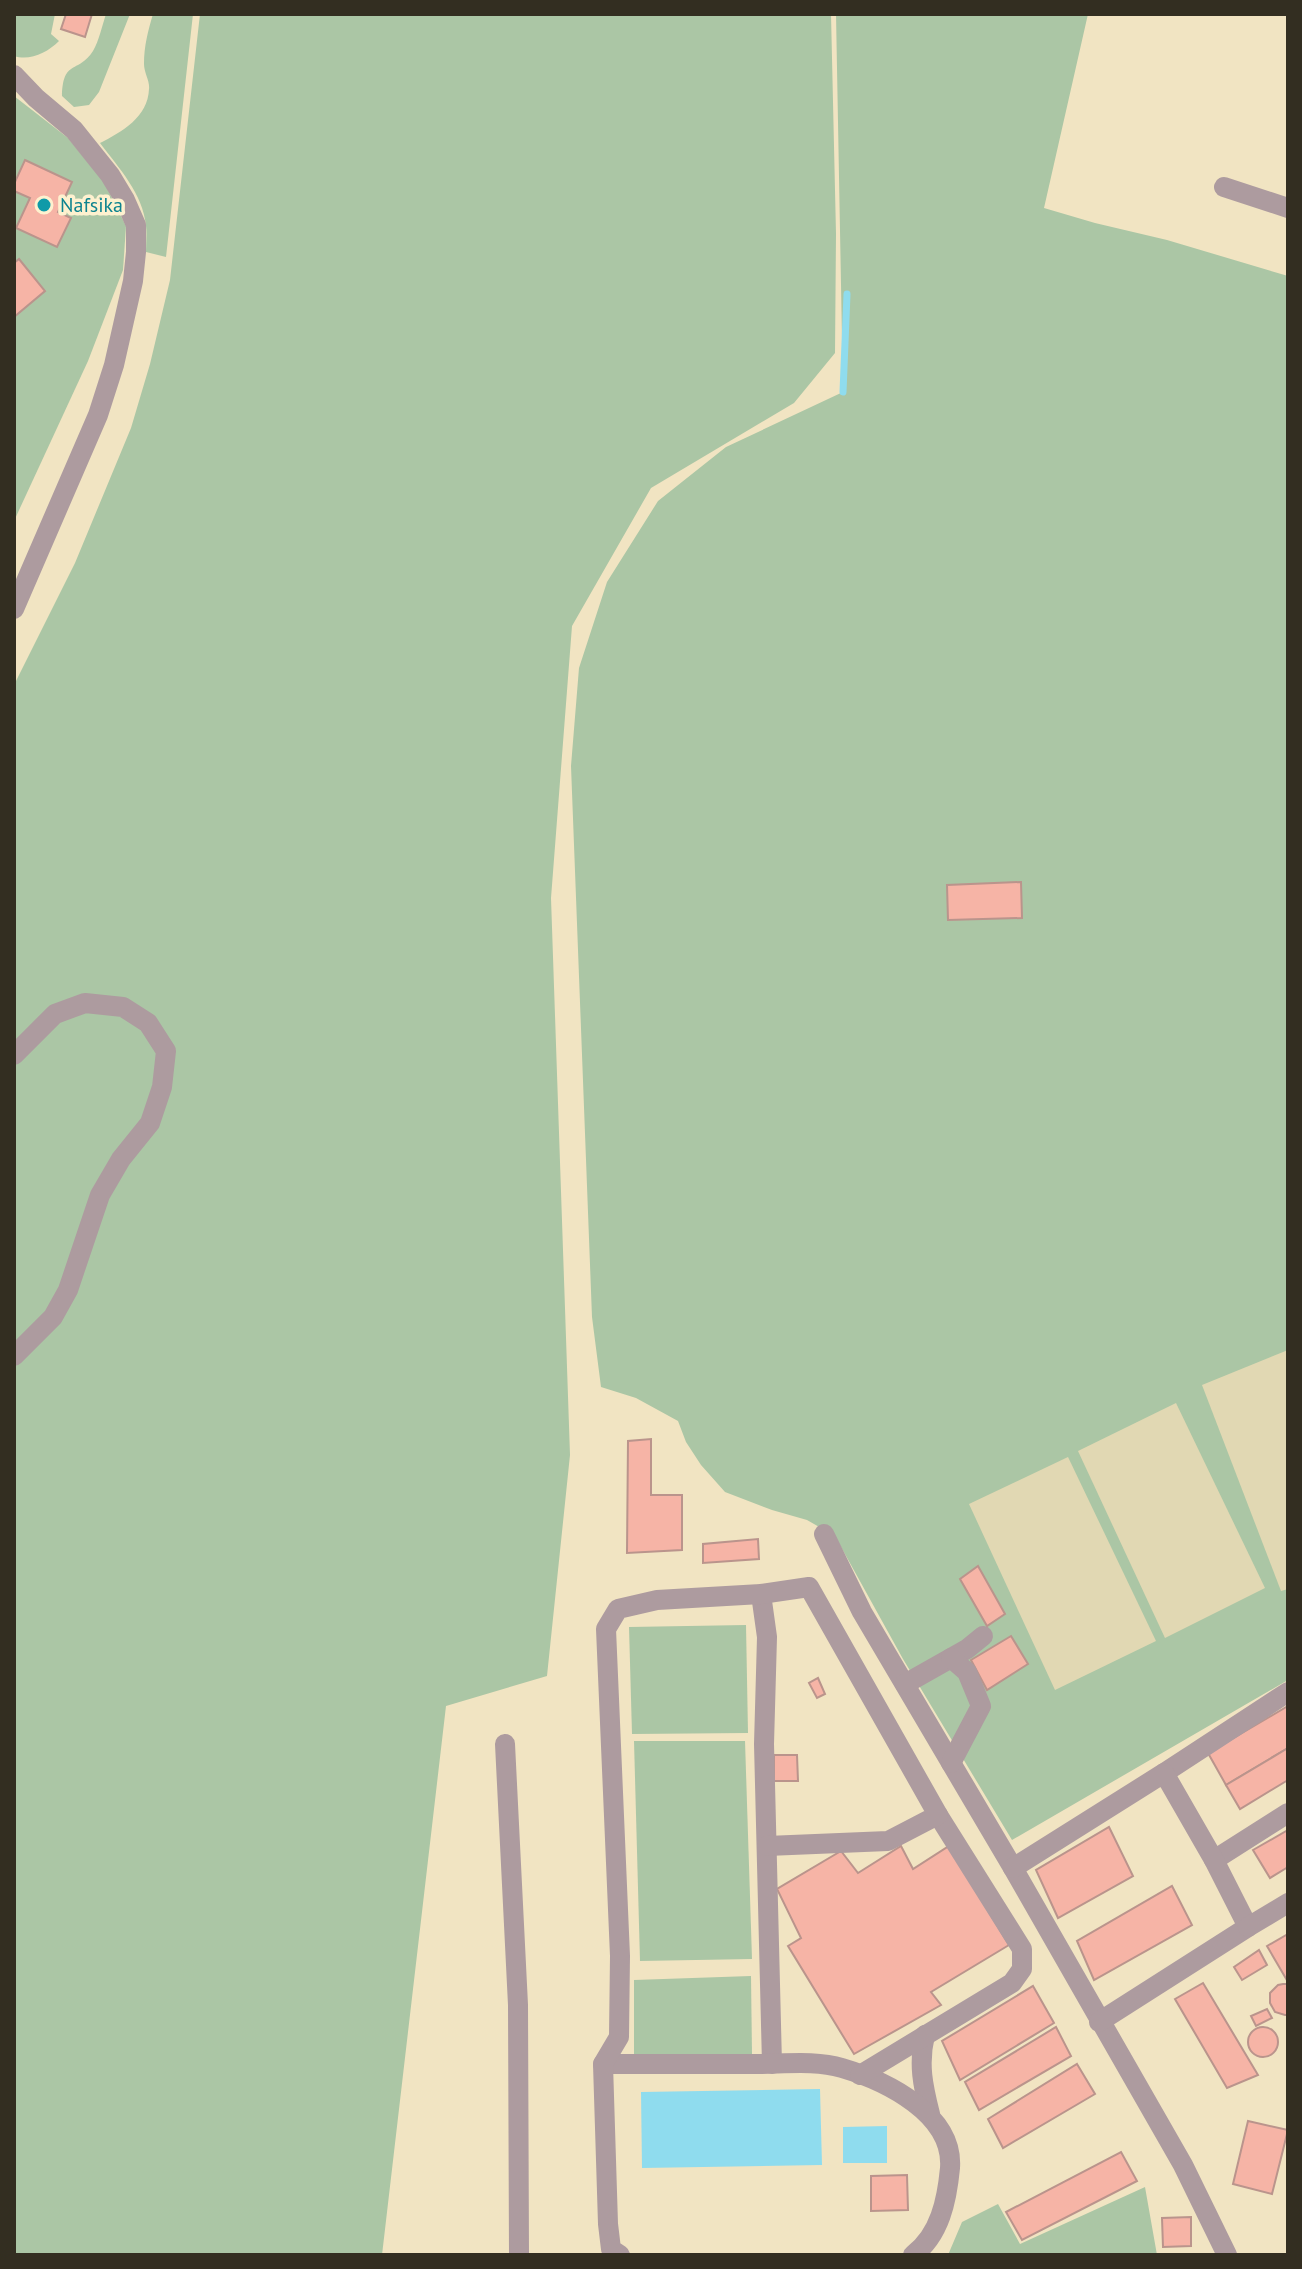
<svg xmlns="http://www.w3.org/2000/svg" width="1302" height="2269" viewBox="0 0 1302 2269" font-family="'PT Sans',sans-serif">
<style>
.green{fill:#abc6a5}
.sand{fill:#e1d8b3}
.water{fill:#8fdcee}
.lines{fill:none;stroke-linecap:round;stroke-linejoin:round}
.stream{stroke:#8fdcee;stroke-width:7}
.building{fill:#f6b4a6;stroke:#ba948c;stroke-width:2}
.minor{stroke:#ad9b9f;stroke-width:20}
.culture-dot{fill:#0f9aa8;stroke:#fef1cf;stroke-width:3}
.labels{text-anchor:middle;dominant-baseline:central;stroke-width:7;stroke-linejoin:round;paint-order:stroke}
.culture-label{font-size:20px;fill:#0d838f;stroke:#fef1cf;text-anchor:start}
</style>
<rect width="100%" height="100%" fill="#f1e4c2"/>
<g class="green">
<path d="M14 14H55L51 34 59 41C47 53 30 61 14 56Z"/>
<path d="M106 14H130L99 92 89 105 74 107 62 96C63 59 78 74 93 51 99 41 102 26 106 14Z"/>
<path d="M153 14H193L166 257 146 252C146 243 147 234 146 226 143 194 119 168 100 143 122 132 148 117 149 89 150 81 144 73 144 64 144 46 148 31 153 14Z"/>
<polygon points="200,14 831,14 836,234 835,353 794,403 651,488 572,626 551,898 570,1455 547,1676 446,1706 382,2255 14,2255 14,685 75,563 131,428 150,364 170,280"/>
<polygon points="836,14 1088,14 1044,208 1095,223 1167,240 1288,276 1288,1680 1012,1840 903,1659 835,1536 807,1520 772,1510 725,1492 701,1465 686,1442 678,1421 636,1398 601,1387 592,1317 571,766 579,668 607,582 658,501 726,447 843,392"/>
<polygon points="14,96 68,138 104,182 126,226 123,270 88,361 14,521"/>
<polygon points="746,1625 748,1733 632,1734 629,1627"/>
<polygon points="634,1741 745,1741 752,1959 640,1961"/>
<polygon points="751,1976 752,2054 634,2056 634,1980"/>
<polygon points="1145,2187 1157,2255 948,2255 962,2222 998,2204 1020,2244"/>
</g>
<g class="sand">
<polygon points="1288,1350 1288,1589 1281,1591 1202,1385"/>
<polygon points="1176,1403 1265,1588 1165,1638 1078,1451"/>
<polygon points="1068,1457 1156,1641 1055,1690 969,1504"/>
</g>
<g class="water">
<polygon points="820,2089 822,2165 642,2168 641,2092"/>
<polygon points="887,2126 887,2163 843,2163 843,2127"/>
</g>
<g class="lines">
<polyline class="stream" points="843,392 847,294"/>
</g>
<g class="building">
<polygon points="66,14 92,14 85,37 61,29"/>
<polygon points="25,160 72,182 58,212 71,218 57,247 16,228 30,198 14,191 14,184"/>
<polygon points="19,259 45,291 14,317 14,263"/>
<polygon points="1021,882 1022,918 948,920 947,885"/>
<polygon points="651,1439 651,1495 682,1495 682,1550 627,1553 628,1441"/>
<polygon points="758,1539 759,1559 703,1563 703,1544"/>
<polygon points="978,1566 1005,1614 987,1626 960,1579"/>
<polygon points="1011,1636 1028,1664 987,1690 971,1660"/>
<polygon points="818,1678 825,1694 817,1698 809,1683"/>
<polygon points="1288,1706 1288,1748 1226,1785 1208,1753"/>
<polygon points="1288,1748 1288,1780 1240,1809 1226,1785"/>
<polygon points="774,1755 797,1755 798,1781 774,1781"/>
<polygon points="1109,1827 1133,1876 1058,1918 1036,1870"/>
<polygon points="1288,1830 1288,1867 1270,1878 1253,1850"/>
<polygon points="901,1846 913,1869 949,1846 1009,1945 931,1992 941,2005 854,2054 788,1946 801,1938 777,1889 841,1851 858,1873"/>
<polygon points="1172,1886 1192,1925 1094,1980 1077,1941"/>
<polygon points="1288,1934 1288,1982 1267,1946"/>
<polygon points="1259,1950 1267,1965 1242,1980 1234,1967"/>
<polygon points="1203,1983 1258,2075 1227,2088 1175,1999"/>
<polygon points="1283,1984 1288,1984 1288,2015 1285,2015 1275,2012 1270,2003 1270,1993 1278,1985"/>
<polygon points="1033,1986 1054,2023 960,2080 942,2041"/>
<polygon points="1267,2009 1272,2018 1256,2026 1251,2016"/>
<polygon points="1056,2027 1071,2056 979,2110 965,2082"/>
<circle cx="1263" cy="2042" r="15"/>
<polygon points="1077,2064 1095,2094 1003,2148 988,2119"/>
<polygon points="1248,2121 1288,2130 1272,2194 1233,2184"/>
<polygon points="1121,2152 1137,2181 1022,2240 1006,2212"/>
<polygon points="907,2175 908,2210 871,2211 871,2176"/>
<polygon points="1191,2217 1191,2246 1163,2247 1162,2218"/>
</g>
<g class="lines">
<g class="minor">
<polyline points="14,75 36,98 74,130 110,175 125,200 136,225 136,252 133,281 114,365 98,415 14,609"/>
<polyline points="1224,187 1288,208"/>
<polyline points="14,1055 55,1014 85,1003 123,1007 148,1023 166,1051 162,1087 150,1123 121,1159 100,1195 68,1290 53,1317 14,1356"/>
<polyline points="824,1534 862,1612 1013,1868 1183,2165 1227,2255"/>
<polyline points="761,1594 767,1637 764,1744 772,2064"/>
<polyline points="905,1684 967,1649 983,1636"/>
<polyline points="505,1744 518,2005 519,2255"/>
<polyline points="951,1763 981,1706 967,1672 951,1658"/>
<polyline points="1164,1773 1288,1692"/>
<polyline points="1214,1860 1288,1813"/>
<polyline points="1013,1868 1164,1773 1214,1860 1248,1927 1099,2022"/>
<polyline points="1248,1927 1288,1903"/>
<path d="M925 2035C918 2064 923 2086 930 2114"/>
<path d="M603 2064C654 2064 705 2064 757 2064 784 2064 816 2060 842 2068 886 2081 954 2114 950 2168 947 2200 940 2235 913 2255"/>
<polyline points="860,2075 1012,1983 1022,1969 1022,1949 938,1815"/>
<polyline points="620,2255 611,2249 608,2224 603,2064 619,2037 620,1956 606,1629 618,1609 657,1600 761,1594 809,1587 938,1815 888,1841 767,1846"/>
</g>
</g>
<circle class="culture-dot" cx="44" cy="205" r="8"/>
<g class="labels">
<g class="culture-label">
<text x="60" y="205">Nafsika</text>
</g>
</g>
<rect width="1302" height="2269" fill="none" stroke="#332e21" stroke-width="32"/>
</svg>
